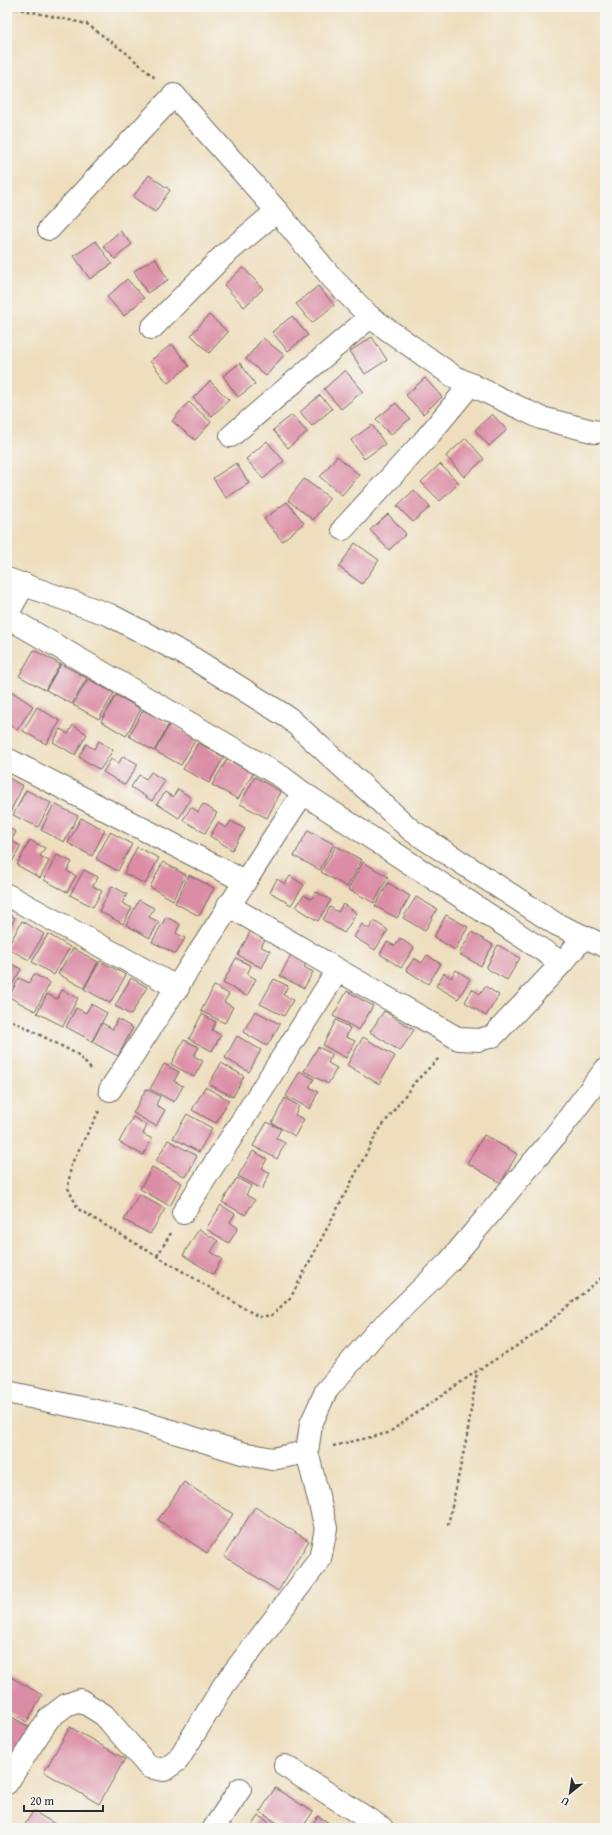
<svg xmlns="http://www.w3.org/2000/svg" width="612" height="1835" viewBox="0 0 612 1835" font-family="'Gentium Book Plus',serif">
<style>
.building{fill:#db8da6}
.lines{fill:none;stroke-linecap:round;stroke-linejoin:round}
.minor-casing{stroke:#6f6a5e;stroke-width:24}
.path{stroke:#6f6a5e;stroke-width:2.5;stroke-dasharray:3 3;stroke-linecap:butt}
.minor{stroke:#fff;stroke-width:22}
</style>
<rect width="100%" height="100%" fill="#f6f6f2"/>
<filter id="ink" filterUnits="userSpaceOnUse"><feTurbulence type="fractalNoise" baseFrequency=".025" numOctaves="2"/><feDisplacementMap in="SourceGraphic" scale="8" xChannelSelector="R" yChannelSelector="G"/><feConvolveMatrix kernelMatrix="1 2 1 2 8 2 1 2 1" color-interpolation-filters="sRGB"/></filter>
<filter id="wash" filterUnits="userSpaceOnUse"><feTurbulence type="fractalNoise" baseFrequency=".012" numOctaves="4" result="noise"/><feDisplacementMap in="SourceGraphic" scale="16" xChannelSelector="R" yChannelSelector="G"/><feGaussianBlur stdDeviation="0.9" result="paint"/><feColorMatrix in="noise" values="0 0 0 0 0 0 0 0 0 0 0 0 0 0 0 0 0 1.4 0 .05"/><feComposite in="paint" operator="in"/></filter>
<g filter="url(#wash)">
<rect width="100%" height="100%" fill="#eedebd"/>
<g id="blocks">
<g class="building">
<polygon points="149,175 170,190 155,212 133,197"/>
<polygon points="120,231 132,244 115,259 103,246"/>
<polygon points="96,241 112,264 90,279 74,256"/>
<polygon points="155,258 168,280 147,293 134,271"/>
<polygon points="243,267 263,289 244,307 224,285"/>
<polygon points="127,279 144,298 124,316 107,297"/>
<polygon points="318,286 334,305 312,323 296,304"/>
<polygon points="209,315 228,332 209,353 191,335"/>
<polygon points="292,316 308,335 288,351 272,332"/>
<polygon points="372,337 387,360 365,374 350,351"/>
<polygon points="263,338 284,355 266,376 246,359"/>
<polygon points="172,344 189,366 168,383 150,361"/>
<polygon points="240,363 255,384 238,397 223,376"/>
<polygon points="345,370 363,391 341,409 324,389"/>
<polygon points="425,378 442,397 423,414 406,395"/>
<polygon points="210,381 229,400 212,416 193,398"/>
<polygon points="320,395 332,409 312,426 300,412"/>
<polygon points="189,402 211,422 195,440 172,421"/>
<polygon points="396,403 410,419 390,435 376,419"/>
<polygon points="492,414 507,430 489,446 475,430"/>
<polygon points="292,415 307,432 288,448 273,430"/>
<polygon points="372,425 385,444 364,459 351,440"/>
<polygon points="466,438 484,459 464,477 446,456"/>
<polygon points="267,441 284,461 263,479 246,459"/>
<polygon points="337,456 359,475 342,495 320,477"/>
<polygon points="236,463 249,483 226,498 213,478"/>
<polygon points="440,464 459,483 440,501 421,482"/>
<polygon points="304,479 330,498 313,520 288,500"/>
<polygon points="414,490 430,507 413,522 397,506"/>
<polygon points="287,502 304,523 282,541 264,519"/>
<polygon points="388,514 406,534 389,550 370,530"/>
<polygon points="355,543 379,560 362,584 339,567"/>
<polygon points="34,650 60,664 45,690 19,676"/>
<polygon points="61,664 87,678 72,704 46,690"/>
<polygon points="88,679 114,693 99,719 73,705"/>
<polygon points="11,691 33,706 17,730 7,723 7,698"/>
<polygon points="116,695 141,709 126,736 101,721"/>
<polygon points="37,707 60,721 46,744 23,731"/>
<polygon points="143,710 169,724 154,751 129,736"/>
<polygon points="170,724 196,739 181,765 155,751"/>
<polygon points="73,725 87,734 75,755 53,742 61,729 68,734"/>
<polygon points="99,741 113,750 100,770 79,757 86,744 94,749"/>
<polygon points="198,743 224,757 209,783 183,769"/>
<polygon points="123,756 138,764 125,785 103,772 111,759 118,764"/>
<polygon points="227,759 253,773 238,799 212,785"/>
<polygon points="151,772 165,781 152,801 131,787 139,775 146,779"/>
<polygon points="7,777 23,786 10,812 7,810"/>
<polygon points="255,777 281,792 267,818 240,804"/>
<polygon points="178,789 191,798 179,818 157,804 165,792 173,797"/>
<polygon points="26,790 51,803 38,827 13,815"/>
<polygon points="54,804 78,816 64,842 41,830"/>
<polygon points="203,804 217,813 205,833 183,820 191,807 198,812"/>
<polygon points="81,818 105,830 92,856 68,843"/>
<polygon points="231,821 245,829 232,850 210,836 218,823 226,828"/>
<polygon points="7,827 16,832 11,841 21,846 12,862 7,859"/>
<polygon points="308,830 334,844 320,870 294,856"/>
<polygon points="110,832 132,844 118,871 96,859"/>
<polygon points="30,840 45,848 40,856 49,861 40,878 17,865"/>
<polygon points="336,846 362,860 347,887 321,872"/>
<polygon points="137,847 159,858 145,884 124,873"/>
<polygon points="57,855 72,862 67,871 76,876 67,892 44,880"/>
<polygon points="163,862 186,875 173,900 150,887"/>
<polygon points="363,862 388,877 374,903 348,889"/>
<polygon points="84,870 98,877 93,886 102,891 93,907 70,895"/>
<polygon points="189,875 214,888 199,916 175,903"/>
<polygon points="290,876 304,885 291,905 270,892 277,879 285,884"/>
<polygon points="388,883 410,896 397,918 375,906"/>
<polygon points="112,886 127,894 122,903 132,908 123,924 99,911"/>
<polygon points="316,892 331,900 318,921 296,907 304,895 311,899"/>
<polygon points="416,897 437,909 425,931 403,918"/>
<polygon points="139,900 154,908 149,917 159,922 150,938 126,925"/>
<polygon points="343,904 357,913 344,933 323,920 330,907 338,912"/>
<polygon points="7,913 15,918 7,933"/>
<polygon points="446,915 468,927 455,950 434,937"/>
<polygon points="166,917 180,924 176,933 185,938 176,954 152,942"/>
<polygon points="22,921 44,934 29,960 7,948"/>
<polygon points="374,921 388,930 375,950 354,937 362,924 369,929"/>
<polygon points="251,930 266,938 261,947 270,951 262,968 238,955"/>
<polygon points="472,932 493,945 481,966 459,954"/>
<polygon points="48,934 70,947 54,975 32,962"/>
<polygon points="400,938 414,948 401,968 380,954 387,942 395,946"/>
<polygon points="498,945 520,958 507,980 486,968"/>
<polygon points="73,948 98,962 84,988 58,974"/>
<polygon points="293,951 308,959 304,967 313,972 304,988 280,976"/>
<polygon points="427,955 441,964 428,984 406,970 414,958 422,963"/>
<polygon points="236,958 251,966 247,974 256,979 247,996 223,983"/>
<polygon points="7,961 21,969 7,994"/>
<polygon points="100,961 126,975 110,1003 84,989"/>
<polygon points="456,970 470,979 458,999 436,986 444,973 451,978"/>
<polygon points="34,974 50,983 35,1011 9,997 19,978 29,983"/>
<polygon points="131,978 147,987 131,1015 115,1006"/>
<polygon points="274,979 288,986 283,995 293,1000 284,1016 260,1004"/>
<polygon points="214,986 229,994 224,1002 233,1007 225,1023 201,1011"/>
<polygon points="485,986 499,995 486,1016 465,1002 472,989 480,994"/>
<polygon points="62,990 78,998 63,1026 37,1013 47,994 57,999"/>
<polygon points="347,991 373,1006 359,1030 333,1016"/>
<polygon points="91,1004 107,1013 92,1041 66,1027 76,1008 86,1013"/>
<polygon points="255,1011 280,1024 267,1046 243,1032"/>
<polygon points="384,1011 414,1030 400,1051 370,1032"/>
<polygon points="202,1014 216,1022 212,1030 221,1035 212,1051 189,1039"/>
<polygon points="117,1019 133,1028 118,1056 92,1042 102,1023 113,1029"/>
<polygon points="336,1020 350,1028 346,1037 355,1041 346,1058 323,1045"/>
<polygon points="237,1036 261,1050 249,1072 225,1058"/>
<polygon points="363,1037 395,1056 379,1084 347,1065"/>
<polygon points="184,1040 199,1047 194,1056 203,1061 194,1077 171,1064"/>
<polygon points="318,1047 332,1054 328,1063 337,1068 328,1084 304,1071"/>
<polygon points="221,1063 244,1076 233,1097 209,1084"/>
<polygon points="164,1064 179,1072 174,1081 183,1086 174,1102 150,1089"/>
<polygon points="300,1071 314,1079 309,1087 318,1092 310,1109 286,1096"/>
<polygon points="205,1087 229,1100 216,1123 192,1110"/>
<polygon points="146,1089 160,1096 156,1105 165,1110 156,1126 133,1113"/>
<polygon points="285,1098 299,1106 295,1115 304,1119 295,1136 272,1123"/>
<polygon points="187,1114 212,1128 199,1152 173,1138"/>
<polygon points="133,1117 147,1125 143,1134 152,1139 143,1155 119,1142"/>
<polygon points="267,1122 281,1129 276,1138 285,1143 277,1159 253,1146"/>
<polygon points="484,1135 517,1154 501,1183 467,1163"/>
<polygon points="168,1140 197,1156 186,1177 156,1161"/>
<polygon points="253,1151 267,1159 262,1168 270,1173 262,1189 238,1176"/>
<polygon points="152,1167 182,1183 170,1206 140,1189"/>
<polygon points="237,1178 251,1186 246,1195 255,1200 245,1215 222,1202"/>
<polygon points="139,1194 165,1209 150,1234 124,1220"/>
<polygon points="221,1205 235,1214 230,1222 238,1228 229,1243 206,1229"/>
<polygon points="199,1229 218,1241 211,1252 222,1259 213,1274 183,1255"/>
<polygon points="184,1482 233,1514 207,1553 158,1520"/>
<polygon points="255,1507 309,1541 278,1591 224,1556"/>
<polygon points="9,1676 42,1695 27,1722 7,1710 7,1680"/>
<polygon points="7,1714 29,1727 13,1754 7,1750"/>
<polygon points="70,1727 125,1759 99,1804 44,1772"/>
<polygon points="275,1788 313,1812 302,1828 285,1828 260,1812"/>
<polygon points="33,1811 62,1828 23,1828"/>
<polygon points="259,1816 277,1828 251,1828"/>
<polygon points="318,1816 337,1828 310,1828"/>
</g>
</g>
</g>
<g filter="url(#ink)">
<use href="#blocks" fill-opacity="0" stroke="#6f6a5e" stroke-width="1"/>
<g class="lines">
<defs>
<g id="minor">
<polyline points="49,229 174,95 277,211 332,278 370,317 453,376 541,418 596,432 605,431"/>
<polyline points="152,328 223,256 277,211"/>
<polyline points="231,436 370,317"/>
<polyline points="343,529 423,442 471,384"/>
<polyline points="7,579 110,615 194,659 289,718 411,830 556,924 605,946"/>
<polyline points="7,615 24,584"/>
<polyline points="7,617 282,777 303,793 562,963"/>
<polyline points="7,759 244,881"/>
<polyline points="7,895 178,988"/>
<polyline points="228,905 338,970 459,1039 479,1040 493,1036 562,963 584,937"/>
<path d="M110 1090C175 991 238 891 303 793"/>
<polyline points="183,1213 338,970"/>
<polyline points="7,1392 129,1418 242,1453 272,1459 307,1452"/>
<polyline points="285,1766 382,1828"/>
<polyline points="7,1783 49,1718 66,1705 80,1700 104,1715 149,1767 164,1770 178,1760 224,1685 320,1559 326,1528 307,1452 311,1424 326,1391 374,1335 449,1262 555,1136 605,1070"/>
<polyline points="214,1828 240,1789"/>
</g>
</defs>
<use href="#minor" class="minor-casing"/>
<g class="path">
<polyline points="10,7 87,24 125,52 155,78"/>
<polyline points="7,1018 77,1054 93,1071"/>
<polyline points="99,1111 71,1165 68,1188 78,1209 259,1317 272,1315 291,1297 377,1133 415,1082 440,1057"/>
<polyline points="157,1256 171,1233"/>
<polyline points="333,1446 388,1433 477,1371 531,1337 605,1275"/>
<polyline points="448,1525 467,1436 477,1372"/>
</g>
<use href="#minor" class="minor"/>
</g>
</g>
<rect width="612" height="1835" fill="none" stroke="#f6f6f2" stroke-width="24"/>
<g transform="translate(570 1793) rotate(210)" stroke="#f6f6f2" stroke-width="3" paint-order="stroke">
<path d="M0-3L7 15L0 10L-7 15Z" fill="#2b2b2b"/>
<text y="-6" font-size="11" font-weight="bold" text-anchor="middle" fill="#2b2b2b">U</text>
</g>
<path d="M24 1805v6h79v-6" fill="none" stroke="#2b2b2b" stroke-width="2"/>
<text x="30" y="1805" font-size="12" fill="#2b2b2b" stroke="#f6f6f2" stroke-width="3" paint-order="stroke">20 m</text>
</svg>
